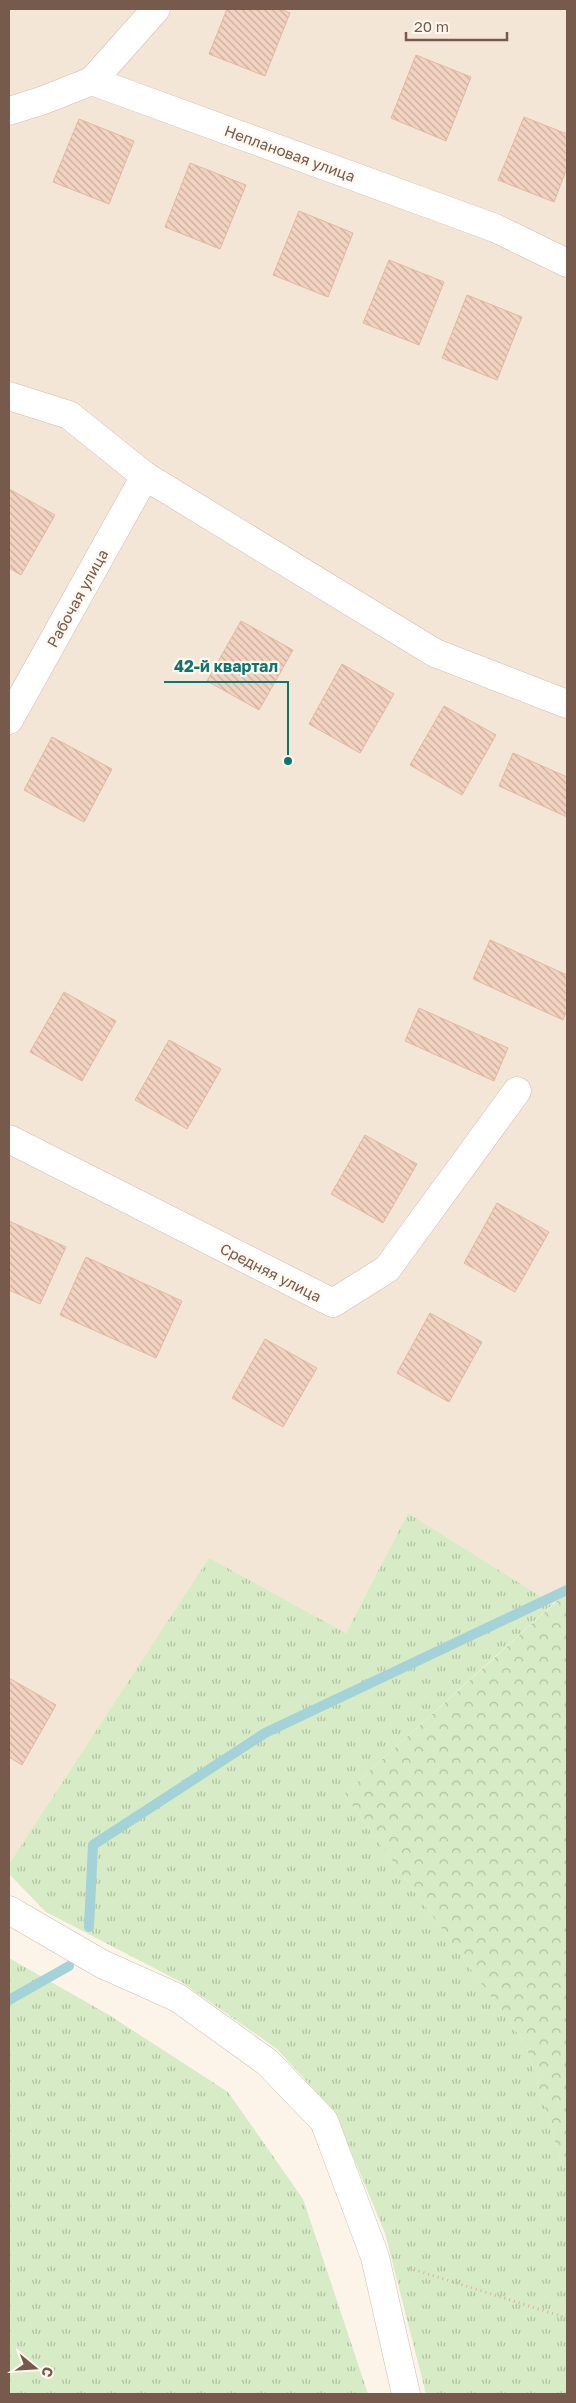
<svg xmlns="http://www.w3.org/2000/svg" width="576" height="2403" viewBox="0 0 576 2403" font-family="'Golos Text',sans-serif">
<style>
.residential{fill:#f4e6d7}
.grass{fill:url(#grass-tufts)}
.forest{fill:url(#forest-crowns)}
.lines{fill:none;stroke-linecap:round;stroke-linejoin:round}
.stream{stroke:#a3d2d8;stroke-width:10}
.building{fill:url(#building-back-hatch);stroke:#e4b8a1}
.minor-casing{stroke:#d1beb0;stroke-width:29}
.path{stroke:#d7b5a3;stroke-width:3;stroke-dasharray:1 4;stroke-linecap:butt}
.minor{stroke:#fff;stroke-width:28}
.labels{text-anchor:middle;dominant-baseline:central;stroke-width:4.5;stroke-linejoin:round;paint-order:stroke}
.street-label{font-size:15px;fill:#775a4c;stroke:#fff8ef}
.leader{fill:none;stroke:#0f766e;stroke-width:2}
.callout-dot{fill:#0f766e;stroke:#fff8ef;stroke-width:2}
.callout-label{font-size:16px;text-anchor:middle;font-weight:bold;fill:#0f766e;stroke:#fff8ef;stroke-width:4.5;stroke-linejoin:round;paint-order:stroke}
</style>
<defs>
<pattern id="grass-tufts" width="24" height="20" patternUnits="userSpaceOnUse" patternTransform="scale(1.25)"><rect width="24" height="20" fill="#d6ebc6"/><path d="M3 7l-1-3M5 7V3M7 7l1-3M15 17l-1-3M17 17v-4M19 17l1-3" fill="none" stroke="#b2c1a3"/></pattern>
<pattern id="forest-crowns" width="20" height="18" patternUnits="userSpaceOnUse" patternTransform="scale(1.25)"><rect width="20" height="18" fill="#d6ebc6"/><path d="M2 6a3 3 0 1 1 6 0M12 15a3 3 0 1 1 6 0" fill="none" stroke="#b2c1a3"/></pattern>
<pattern id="building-back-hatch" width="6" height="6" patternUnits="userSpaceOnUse" patternTransform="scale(1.25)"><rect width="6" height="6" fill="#f2d2c0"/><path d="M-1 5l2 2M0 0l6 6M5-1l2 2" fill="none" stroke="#c9ad9e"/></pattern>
</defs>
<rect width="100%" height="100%" fill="#fcf4e9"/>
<polygon class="residential" points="9,9 567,9 567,1592 553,1604 408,1513 346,1633 209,1559 9,1864"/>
<g class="grass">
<polygon points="408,1513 553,1604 344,1794 526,2045 563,2168 567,2168 567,2394 426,2394 385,2233 334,2111 277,2049 183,1983 46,1912 9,1874 9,1864 209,1558 346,1633"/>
<polygon points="9,1958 109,2015 228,2092 303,2199 368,2394 9,2394"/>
</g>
<polygon class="forest" points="567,1592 567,2168 563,2168 526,2045 344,1794"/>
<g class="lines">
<g class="stream">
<polyline points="89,1927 93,1845 265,1733 567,1590"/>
<polyline points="9,2000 69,1966"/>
</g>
</g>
<g class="building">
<polygon points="227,9 280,9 290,13 265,76 209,54"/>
<polygon points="416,55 471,77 446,141 391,118"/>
<polygon points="524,117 567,134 567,168 554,202 498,180"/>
<polygon points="79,119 134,141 109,204 53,182"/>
<polygon points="190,163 246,185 220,249 165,227"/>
<polygon points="299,211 353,233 328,297 273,275"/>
<polygon points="389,260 444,282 419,345 363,323"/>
<polygon points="467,295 522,317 497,380 442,358"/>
<polygon points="9,489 55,515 21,575 9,568"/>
<polygon points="241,621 293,650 259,710 207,681"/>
<polygon points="342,664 394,694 360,753 309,724"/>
<polygon points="444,706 496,735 462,795 410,765"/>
<polygon points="52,737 112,769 84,822 24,790"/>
<polygon points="513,753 567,777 567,817 499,786"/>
<polygon points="490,940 567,975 567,1010 563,1020 473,979"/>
<polygon points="64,992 116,1021 82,1081 30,1052"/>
<polygon points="419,1008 508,1048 494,1081 405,1041"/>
<polygon points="169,1040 221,1069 187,1129 135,1100"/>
<polygon points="365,1135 417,1164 383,1223 331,1194"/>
<polygon points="497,1203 549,1232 515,1292 464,1263"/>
<polygon points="9,1221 66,1247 40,1304 9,1290"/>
<polygon points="86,1257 182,1301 156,1358 60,1315"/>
<polygon points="430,1313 482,1342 449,1402 397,1373"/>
<polygon points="265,1339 317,1368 283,1427 232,1398"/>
<polygon points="9,1678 56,1705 22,1765 9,1757"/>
</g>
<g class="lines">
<defs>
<g id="minor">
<polyline points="92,81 156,9"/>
<polyline points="9,111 41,101 92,81 495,228 567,263"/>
<polyline points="9,396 69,415 145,476 435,653 567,704"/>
<polyline points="9,720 145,476"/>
<polyline points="9,1139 333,1303 387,1269 517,1091"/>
<polyline points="9,1910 102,1964 178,1998 267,2062 324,2121 375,2257 406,2394"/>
</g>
</defs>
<use href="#minor" class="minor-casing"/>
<polyline class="path" points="409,2268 567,2318"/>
<use href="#minor" class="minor"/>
</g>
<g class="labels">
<g class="street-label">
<text transform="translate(290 153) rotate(20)">Неплановая улица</text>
<text transform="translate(77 598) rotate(-61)">Рабочая улица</text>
<text transform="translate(271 1272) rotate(27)">Средняя улица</text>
</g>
</g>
<path class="leader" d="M288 761L288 682H164"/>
<circle class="callout-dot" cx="288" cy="761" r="5"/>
<g class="callout-label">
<text x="226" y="672">42-й квартал</text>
</g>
<rect width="576" height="2403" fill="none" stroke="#775a4c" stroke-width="20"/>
<g transform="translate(35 2368) rotate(108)" stroke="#fff8ef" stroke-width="4" paint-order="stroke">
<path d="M0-4L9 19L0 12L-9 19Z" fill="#775a4c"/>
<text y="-8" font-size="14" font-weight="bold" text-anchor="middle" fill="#775a4c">С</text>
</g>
<path d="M406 32v8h101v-8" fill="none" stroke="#775a4c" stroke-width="2.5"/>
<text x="414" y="32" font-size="15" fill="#775a4c" stroke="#fff8ef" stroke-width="4" paint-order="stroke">20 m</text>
</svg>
